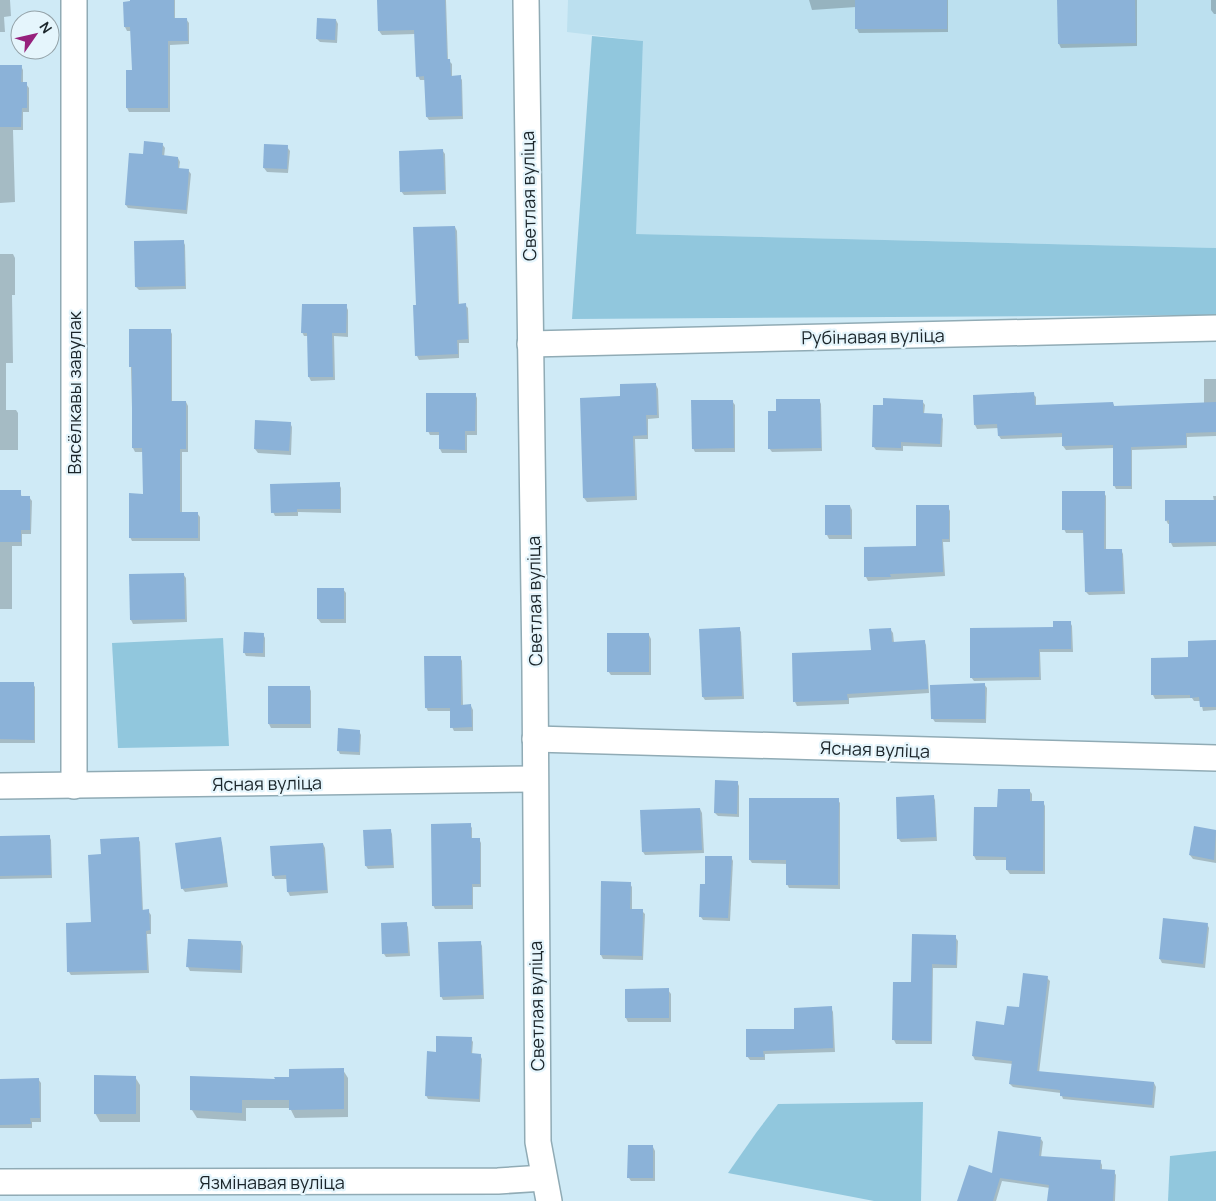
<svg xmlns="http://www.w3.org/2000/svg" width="1216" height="1201" viewBox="0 0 1216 1201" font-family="Manrope,sans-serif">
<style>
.built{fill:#bce0ef}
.green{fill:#91c7dd}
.shadow{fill:#0003}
.building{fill:#8bb2d8}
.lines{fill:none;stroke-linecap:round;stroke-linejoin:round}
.street-casing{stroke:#90abb5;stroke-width:28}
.street{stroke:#fff;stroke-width:25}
.labels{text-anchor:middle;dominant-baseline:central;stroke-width:4.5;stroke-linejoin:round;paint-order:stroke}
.street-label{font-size:18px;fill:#1b252a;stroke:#e5f5fc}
</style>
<rect width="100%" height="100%" fill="#cfeaf6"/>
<polygon class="built" points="568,0 1216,0 1216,248 635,234 643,41 567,32"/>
<g class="green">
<polygon points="592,36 643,41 636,234 1216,248 1216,315 572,319"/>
<polygon points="223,638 229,746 118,748 112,643"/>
<polygon points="923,1102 921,1201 874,1201 728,1173 756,1133 778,1104"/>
<polygon points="1216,1151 1216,1201 1168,1201 1170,1156"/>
</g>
<g class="shadow">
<polygon points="0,0 10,0 11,16 4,17 5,32 0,32"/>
<polygon points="132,0 175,0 175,20 186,19 189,23 189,44 170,45 170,112 129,112 127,108 133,71 132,31 127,31 125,27"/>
<polygon points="378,0 446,0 448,60 452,64 452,77 460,77 462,80 463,119 429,120 427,117 426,80 420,80 418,76 415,34 382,35 379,31"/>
<polygon points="809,0 948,0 948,32 859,33 857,29 856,7 812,10"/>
<polygon points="1059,0 1137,0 1137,46 1061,48 1059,44"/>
<polygon points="1211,0 1216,0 1216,14 1214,14 1211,10"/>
<polygon points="336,20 338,24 337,43 320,42 317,39"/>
<polygon points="0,66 21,66 23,70 23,84 26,84 29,88 29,112 23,112 23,130 13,130 15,202 0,203"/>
<polygon points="162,144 165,148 164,157 178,158 180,162 179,169 188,170 191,174 187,214 128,208 126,205 144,156"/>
<polygon points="287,147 290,151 288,173 267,172 264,168"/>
<polygon points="442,150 445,154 446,194 404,195 401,191"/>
<polygon points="455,227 457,231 459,305 465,305 468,308 469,343 459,343 459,358 419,360 417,356 417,306"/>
<polygon points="183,241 185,245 186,289 139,290 136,287"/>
<polygon points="0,254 13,254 15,258 15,295 12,295 13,363 6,363 6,410 16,410 18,413 18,450 0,450"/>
<polygon points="346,306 348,310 348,337 334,336 335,380 311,381 309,377 308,336 304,336 302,332"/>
<polygon points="130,330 170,330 172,334 172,402 186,402 188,406 188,452 182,452 182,513 197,513 200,517 200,541 132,541 130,537 144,495 144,452 135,452 133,448"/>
<polygon points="1204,379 1216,379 1216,436 1187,437 1187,448 1132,450 1132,489 1116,489 1114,485 1114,448 1066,450 1063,446 1063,437 1001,439 999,436 999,428 977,429 975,425 1033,394 1036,397 1036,406 1113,404 1115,407 1204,403"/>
<polygon points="656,385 658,389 659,418 648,419 648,439 635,439 637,500 587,502 584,498 622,398"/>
<polygon points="475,394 477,398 477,435 467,435 467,453 442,453 440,449 440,435 430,435 428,431"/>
<polygon points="819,400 821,404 822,451 772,452 769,448 778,412"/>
<polygon points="732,401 735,405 735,452 695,452 693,448"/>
<polygon points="922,401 925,405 924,414 941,415 943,419 942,447 903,446 903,451 876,450 873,446"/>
<polygon points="257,421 290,423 292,427 291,455 258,453 255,449"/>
<polygon points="339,484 341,488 341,513 298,512 298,516 275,516 273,512"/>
<polygon points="0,491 20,491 22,498 29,497 32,501 31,534 22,534 22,546 12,546 12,609 0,609"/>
<polygon points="1104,493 1106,496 1106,550 1121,550 1123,554 1125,594 1089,595 1086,592 1084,533 1066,533 1064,529"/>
<polygon points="1213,496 1216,496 1216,546 1173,547 1171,543 1171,524 1168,524 1166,520 1214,501"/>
<polygon points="826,506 850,506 852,510 852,539 829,539 827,535"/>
<polygon points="948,507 950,511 950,542 943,542 945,576 868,581 866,577 917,547"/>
<polygon points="183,574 186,578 187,622 133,624 131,620"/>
<polygon points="343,589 346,593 346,623 321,623 318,619"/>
<polygon points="1070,622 1072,626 1073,652 1040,652 1041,680 974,681 971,677 1054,628"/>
<polygon points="739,629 741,632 744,699 705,700 703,697"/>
<polygon points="890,629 893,633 894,643 924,641 926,645 929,693 849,698 849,704 797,706 795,702 872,652"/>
<polygon points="263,634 265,638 265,657 246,656 244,652"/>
<polygon points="649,635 651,639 651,675 611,675 608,671"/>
<polygon points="1216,641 1216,710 1203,711 1201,701 1194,701 1192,698 1155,699 1153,695 1152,659 1190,659"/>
<polygon points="460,657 462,661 463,706 471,706 473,710 473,731 454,731 452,727 452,711 428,711 426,707"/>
<polygon points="0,684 33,684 35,687 35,743 0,743"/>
<polygon points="984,684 987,688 986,723 935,722 933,719"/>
<polygon points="309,687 311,691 311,728 271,728 269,724"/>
<polygon points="359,731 361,735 360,755 340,754 338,750"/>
<polygon points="737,782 739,786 739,817 718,816 715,813"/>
<polygon points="1029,790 1032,794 1032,802 1043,802 1045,806 1045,874 1010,874 1007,870 1007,860 976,860 974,856 975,808 998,808"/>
<polygon points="933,796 935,800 937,841 901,842 898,838"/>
<polygon points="838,800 840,803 840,889 789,888 787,884 787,864 752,863 750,860"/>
<polygon points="700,809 702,813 704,853 645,855 643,852"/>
<polygon points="470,825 472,828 472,839 479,839 481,843 481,887 473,887 473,909 435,909 433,905"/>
<polygon points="1195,828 1216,831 1216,863 1193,859 1190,855"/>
<polygon points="390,830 392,834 394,868 368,869 366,866"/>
<polygon points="49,836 51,840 52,878 0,879 0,837"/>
<polygon points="138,839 140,842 143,911 148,911 151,915 151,934 147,934 149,973 71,975 69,972 92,924 102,856"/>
<polygon points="220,839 222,843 228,887 185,892 182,888"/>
<polygon points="323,844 325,848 328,893 290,896 288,892 287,879 275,879 273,875"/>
<polygon points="731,857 733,861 730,921 703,920 701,917 706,886"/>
<polygon points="630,884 632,887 632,910 642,911 645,914 643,960 603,959 601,955"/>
<polygon points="406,924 408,927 410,956 386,957 384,954"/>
<polygon points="1207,924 1209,928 1205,968 1162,963 1160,959"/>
<polygon points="955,937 958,941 957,968 933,968 932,1044 896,1044 894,1040 912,984"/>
<polygon points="241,942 243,946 242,973 190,971 188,967"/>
<polygon points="480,942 482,946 484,999 443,1000 441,996"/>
<polygon points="1047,978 1050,981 1039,1073 1154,1083 1156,1087 1154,1108 1063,1099 1061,1093 1013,1087 1010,1084 1013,1064 975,1060 973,1056 1005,1026"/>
<polygon points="626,990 668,990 671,994 671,1022 628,1022 626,1018"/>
<polygon points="831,1008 833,1012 835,1052 765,1054 765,1060 750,1060 747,1056 796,1030"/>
<polygon points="471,1039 473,1042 472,1055 480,1055 482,1059 480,1102 428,1099 426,1095 437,1053"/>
<polygon points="343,1070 348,1078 348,1117 295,1118 290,1108 246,1108 246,1121 197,1118 192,1110 290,1079"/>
<polygon points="135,1077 140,1085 140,1122 100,1122 95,1113"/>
<polygon points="38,1079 41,1083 41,1122 32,1122 32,1128 0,1128 0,1080"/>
<polygon points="1041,1139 1043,1142 1041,1157 1100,1161 1102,1165 1102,1170 1114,1172 1116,1175 1115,1201 1049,1201 1050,1188 1002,1181 996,1201 959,1201"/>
<polygon points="653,1147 655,1151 655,1181 631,1181 629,1178"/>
</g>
<g class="building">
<polygon points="130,0 174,0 174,18 187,18 188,41 168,41 168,108 126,108 126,70 132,70 130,27 124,27 123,2 130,1"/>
<polygon points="377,0 445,0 447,59 450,59 451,76 461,75 462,116 426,117 424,76 416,77 414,30 378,31"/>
<rect x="855" y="0" width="92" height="29"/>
<polygon points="1057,0 1135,0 1136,43 1058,44"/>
<polygon points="317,18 336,19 335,40 316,39"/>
<polygon points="0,65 22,65 21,82 27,82 27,108 22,108 21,127 0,127"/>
<polygon points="144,141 163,143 162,155 178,157 178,168 189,169 186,210 125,205 129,153 143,154"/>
<polygon points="264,144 288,145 287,169 263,168"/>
<polygon points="443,149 445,190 400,192 399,151"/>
<polygon points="455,226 458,304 466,303 468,339 457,340 458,354 415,356 413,305 416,305 413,227"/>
<polygon points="184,240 185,286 135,287 134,241"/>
<polygon points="302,304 347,304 346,333 332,333 333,377 308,377 307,333 301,333"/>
<polygon points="129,329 171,329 171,401 186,401 186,449 180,449 180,512 198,512 198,538 129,538 129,493 143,494 142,448 132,448 132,367 129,367"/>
<polygon points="656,383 657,415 646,415 647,435 633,436 635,496 583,498 580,398 620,396 620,384"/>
<polygon points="1034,392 1035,405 1113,402 1114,406 1216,402 1216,432 1186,433 1186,445 1131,447 1131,486 1113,486 1113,445 1062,446 1062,433 998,436 997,424 974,425 973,395"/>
<polygon points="426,393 476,393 475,431 465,431 465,450 439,449 439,432 426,432"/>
<polygon points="883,398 923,400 923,413 942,414 940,444 901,442 901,448 872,447 873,405 883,405"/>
<polygon points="776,399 820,399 821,448 768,449 768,411 776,411"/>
<polygon points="691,400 733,400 734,448 692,449"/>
<polygon points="255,420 291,422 289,451 254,449"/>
<polygon points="340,482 340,509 297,509 297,512 271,513 270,484"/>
<polygon points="0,490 21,490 21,496 30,496 30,530 21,530 21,542 0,542"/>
<polygon points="1062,491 1105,491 1104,549 1122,549 1123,591 1085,592 1083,530 1062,530"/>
<polygon points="1165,500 1216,500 1216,542 1169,543 1169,520 1165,521"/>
<polygon points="825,505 850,505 851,535 825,535"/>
<polygon points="916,505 949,505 949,539 942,539 943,572 890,574 891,577 864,577 864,547 916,546"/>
<polygon points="184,573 185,619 130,620 129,574"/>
<rect x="317" y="588" width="27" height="31"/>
<polygon points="1053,621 1071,621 1071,649 1039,649 1039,677 970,678 970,628 1053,627"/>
<polygon points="740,627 742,696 702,697 699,629"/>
<polygon points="891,628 892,642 925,640 928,689 847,694 848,700 793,702 792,653 871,650 869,629"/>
<polygon points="244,632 264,633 263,653 243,653"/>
<rect x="607" y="633" width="42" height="39"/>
<polygon points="1216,640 1216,707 1200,707 1199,697 1190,698 1190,695 1151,695 1151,658 1188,657 1188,641"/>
<polygon points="424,656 461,656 461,705 471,704 472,727 450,728 450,708 425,708"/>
<polygon points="0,682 34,682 34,740 0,739"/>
<polygon points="985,683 985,719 931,719 930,685"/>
<rect x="268" y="686" width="42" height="38"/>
<polygon points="338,728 360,730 359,752 337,751"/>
<polygon points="715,780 738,781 737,814 714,813"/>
<polygon points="998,789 1030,789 1030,801 1044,801 1043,871 1006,870 1006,857 973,856 974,807 997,807"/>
<polygon points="934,795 936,837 897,839 896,797"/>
<polygon points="749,798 839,798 838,885 786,885 786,860 749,860"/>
<polygon points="700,808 702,850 642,852 640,810"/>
<polygon points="471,823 471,838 480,838 480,884 472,884 472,905 432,906 431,824"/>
<polygon points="1194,826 1216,830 1214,860 1189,855"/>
<polygon points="391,829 393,865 365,866 363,830"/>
<polygon points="50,835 51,875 0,876 0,836"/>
<polygon points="139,837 142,910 149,909 150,930 146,931 147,970 67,972 66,923 91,922 88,855 101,854 100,839"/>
<polygon points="221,837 227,883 181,889 175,843"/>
<polygon points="323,843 327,890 287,892 286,875 272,876 270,846"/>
<polygon points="705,856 732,856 728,918 699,917 700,884 705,884"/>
<polygon points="601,881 631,882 630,909 643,909 642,956 600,955"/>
<polygon points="1163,918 1208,923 1203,964 1159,959"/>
<polygon points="407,922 408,953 382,954 381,923"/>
<polygon points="912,934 956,935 956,965 932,964 931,1041 892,1040 893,982 911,982"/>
<polygon points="188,939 241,941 240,970 186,967"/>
<polygon points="481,941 483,995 440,997 438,942"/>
<polygon points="1023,973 1048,976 1037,1071 1154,1082 1152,1105 1060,1096 1060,1090 1009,1084 1012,1061 972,1056 976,1021 1004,1025 1007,1006 1019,1007"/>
<polygon points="669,988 669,1018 625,1018 625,989"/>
<polygon points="832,1006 833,1048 763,1051 764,1057 746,1057 746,1029 794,1029 794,1008"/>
<polygon points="436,1036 472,1037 471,1053 481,1054 479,1099 425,1096 427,1051 436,1052"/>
<polygon points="344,1068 344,1109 289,1110 289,1100 242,1100 242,1113 190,1110 190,1076 275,1079 274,1077 289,1077 289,1069"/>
<polygon points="94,1075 136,1076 136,1114 94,1114"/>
<polygon points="39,1078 40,1118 30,1118 31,1124 0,1125 0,1079"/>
<polygon points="998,1131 1041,1137 1039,1156 1101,1160 1100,1169 1115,1170 1113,1201 1047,1201 1049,1185 1000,1178 993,1201 957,1201 969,1165 992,1173"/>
<polygon points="628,1145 653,1145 653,1178 627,1178"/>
</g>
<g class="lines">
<defs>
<g id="street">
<polyline points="74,0 74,786"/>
<polyline points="526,0 535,671 538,1142 549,1201"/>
<polyline points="530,344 1216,328"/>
<polyline points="535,739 1216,758"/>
<polyline points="0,786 534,779"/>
<polyline points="0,1182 498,1181 544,1178"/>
</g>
</defs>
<use href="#street" class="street-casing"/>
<use href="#street" class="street"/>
</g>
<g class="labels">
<g class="street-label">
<text transform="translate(528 196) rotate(-91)">Светлая вуліца</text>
<text transform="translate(873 336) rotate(-1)">Рубінавая вуліца</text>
<text transform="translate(74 393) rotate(-90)">Вясёлкавы завулак</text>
<text transform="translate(534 601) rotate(-91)">Светлая вуліца</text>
<text transform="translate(875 749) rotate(2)">Ясная вуліца</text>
<text transform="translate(267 783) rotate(-1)">Ясная вуліца</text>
<text transform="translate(536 1006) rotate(-91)">Светлая вуліца</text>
<text x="272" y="1182">Язмінавая вуліца</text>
</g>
</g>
<g transform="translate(35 35) rotate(56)"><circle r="24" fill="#e5f5fc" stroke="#94a2a8"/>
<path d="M0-4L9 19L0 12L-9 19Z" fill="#96207c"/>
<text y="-8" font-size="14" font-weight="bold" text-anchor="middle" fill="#1b252a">N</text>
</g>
</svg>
